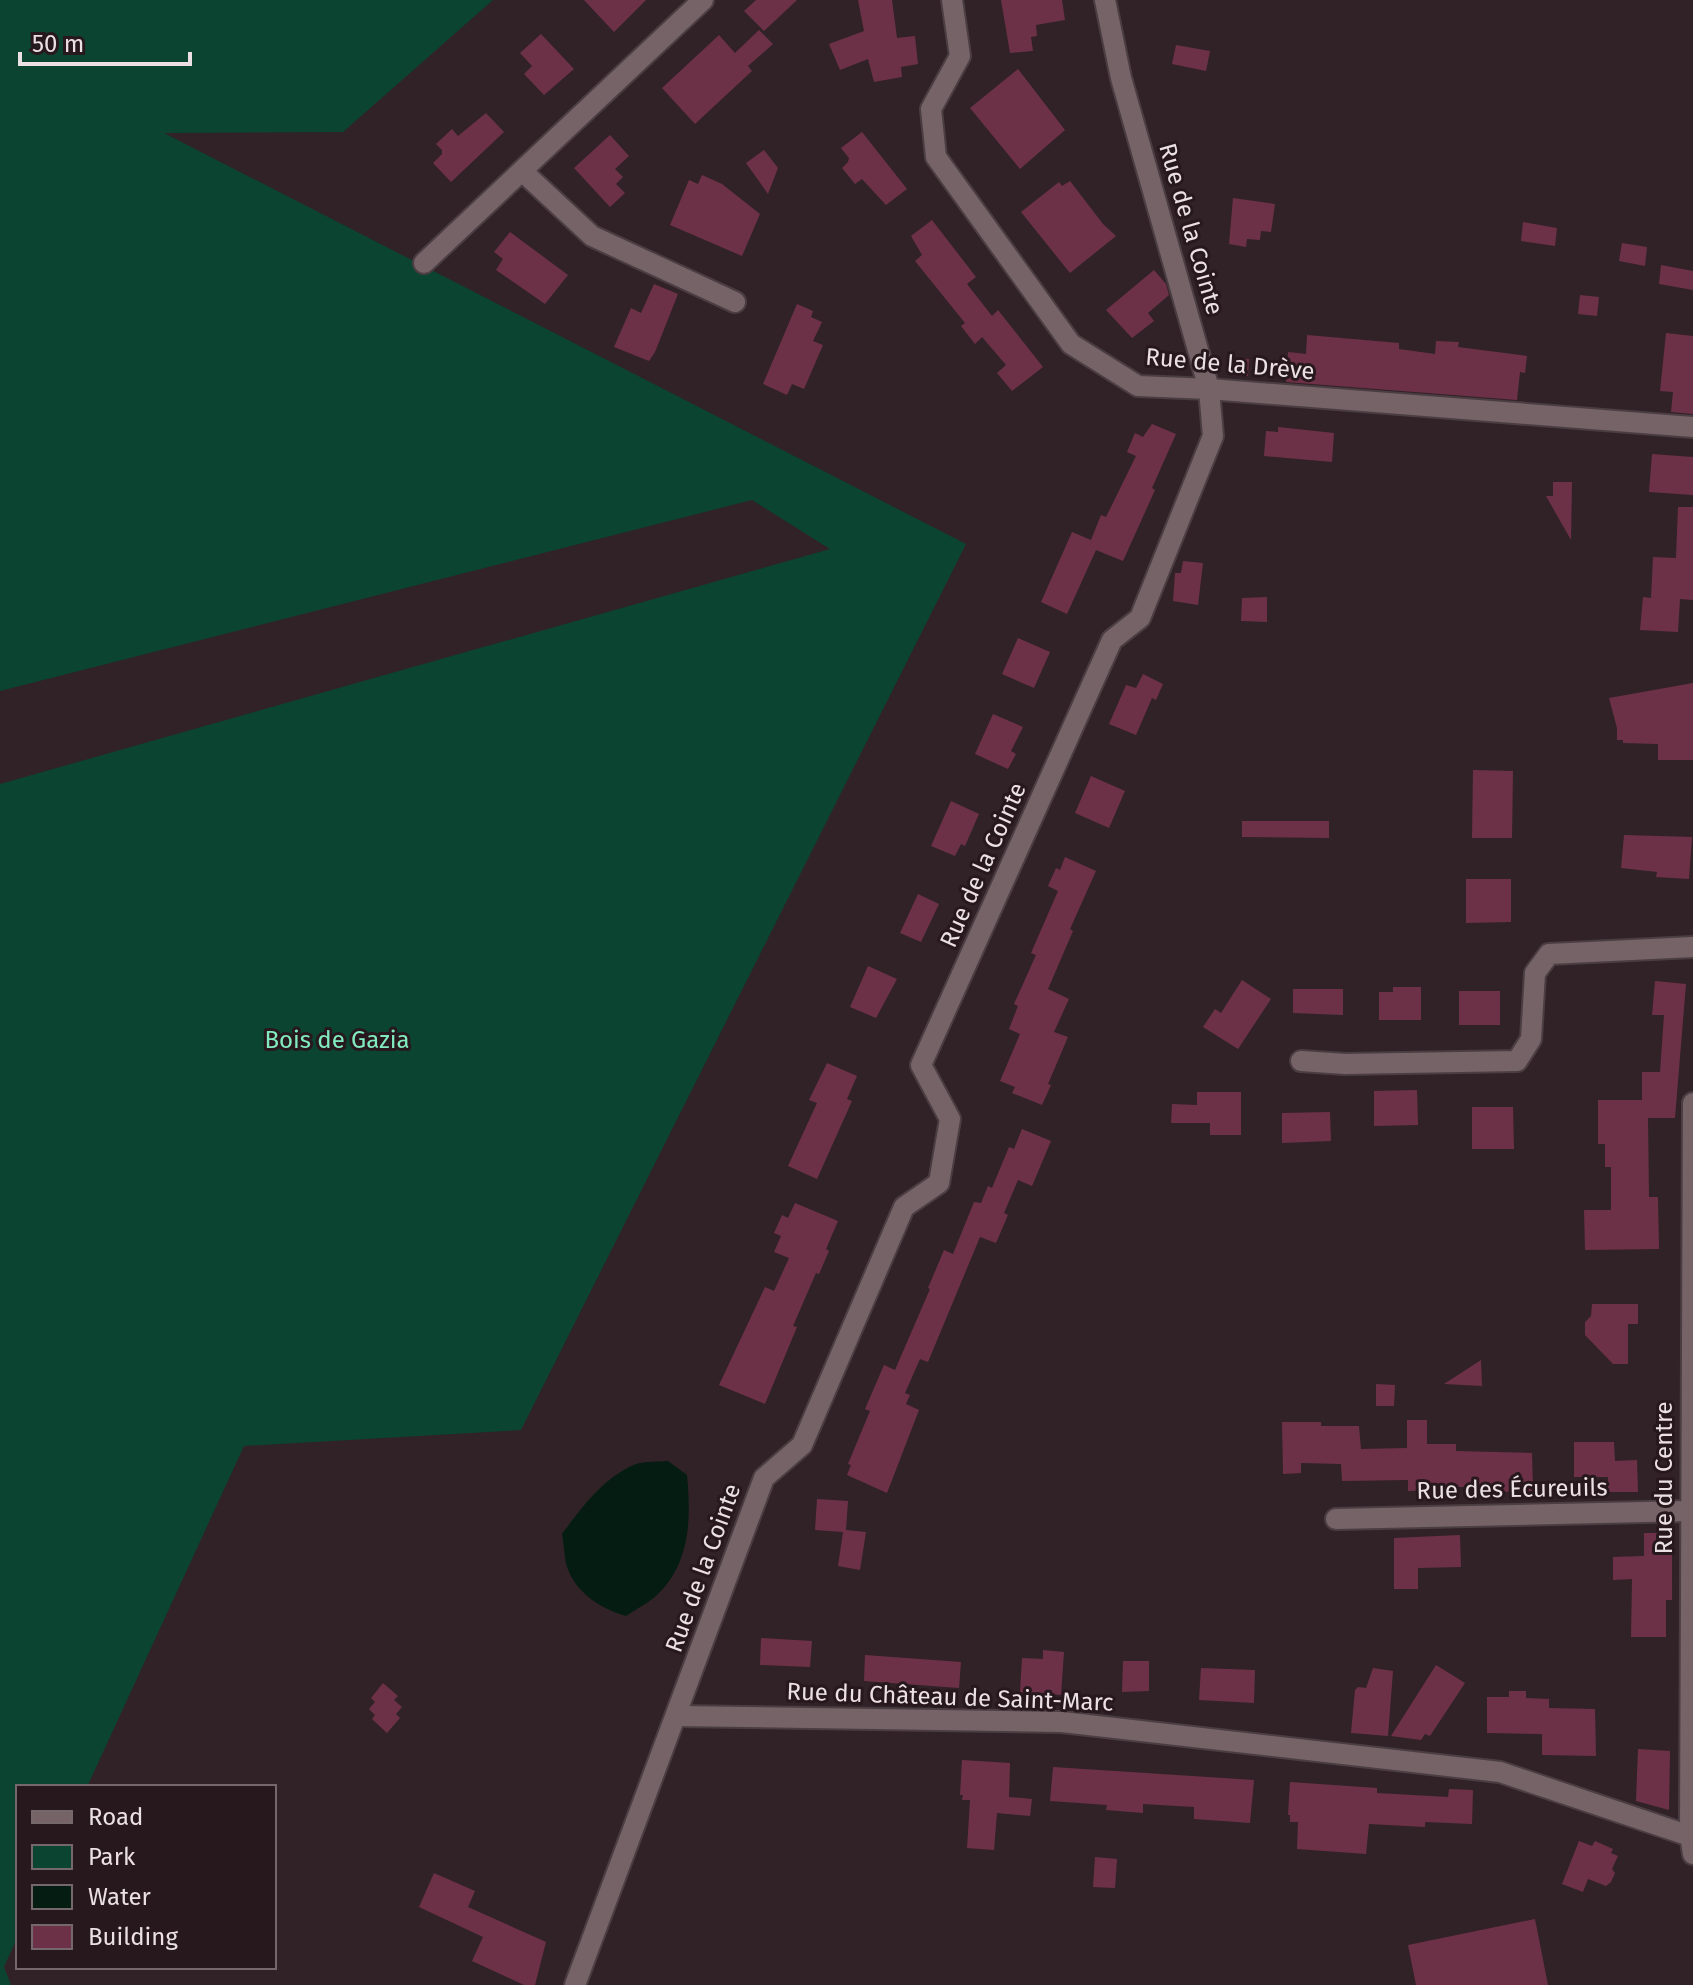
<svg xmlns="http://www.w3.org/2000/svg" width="1693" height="1985" viewBox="0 0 1693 1985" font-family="'Fira Sans',sans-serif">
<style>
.green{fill:#0b4431}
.water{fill:#051c13}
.building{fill:#6d3147}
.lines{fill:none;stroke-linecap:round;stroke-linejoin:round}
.minor-casing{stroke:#4b3e43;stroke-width:24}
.minor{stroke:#766368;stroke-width:20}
.labels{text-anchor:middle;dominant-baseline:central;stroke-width:6;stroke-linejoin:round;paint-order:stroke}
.street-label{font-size:24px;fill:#ebe0e3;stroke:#27181d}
.park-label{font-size:24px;fill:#81ebbf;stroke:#27181d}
</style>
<rect width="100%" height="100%" fill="#312227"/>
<polygon class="green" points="0,0 493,0 343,132 164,133 966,544 521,1430 244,1446 87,1787 18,1787 18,1936 4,1967 11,1985 0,1985 0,784 830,549 752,500 0,691"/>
<path class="water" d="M668 1461 687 1475C691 1517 691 1562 658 1594 649 1603 636 1609 626 1616 601 1609 576 1593 567 1567 564 1557 564 1544 562 1534 582 1507 604 1477 636 1464 645 1461 658 1462 668 1461Z"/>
<g class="building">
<polygon points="584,0 646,0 614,32"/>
<polygon points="756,0 797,0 764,31 744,11"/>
<polygon points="858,0 892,0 897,38 915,36 918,64 901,67 902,77 874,82 868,59 840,70 829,44 864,31"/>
<polygon points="1001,0 1062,0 1065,20 1036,25 1037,36 1031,37 1033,51 1010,53"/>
<polygon points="759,30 773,44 748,66 752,71 695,124 662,88 719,35 735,53"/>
<polygon points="541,34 574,69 544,95 524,74 532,66 520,53"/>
<polygon points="1176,45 1210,51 1206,71 1172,64"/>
<polygon points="1018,69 1065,130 1020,169 970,108"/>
<polygon points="486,113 504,132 451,182 433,163 442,154 442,150 436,144 452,129 458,136"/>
<polygon points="862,132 907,189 886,205 862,179 855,184 842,168 848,162 849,158 841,148"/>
<polygon points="610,135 629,156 615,169 623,177 616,184 625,193 610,207 574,168"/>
<polygon points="764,150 778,168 768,194 746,163"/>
<polygon points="702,175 722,184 760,214 742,256 670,225 689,180 698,184"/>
<polygon points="1070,181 1103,224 1116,236 1070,273 1021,212 1059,182 1062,186"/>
<polygon points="1233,198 1275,204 1271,232 1261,231 1260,240 1247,239 1246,247 1229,244"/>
<polygon points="932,220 976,277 967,284 992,316 998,310 1043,367 1012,391 997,373 1006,365 982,337 975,344 961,326 965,323 915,261 922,255 911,236"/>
<polygon points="1523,222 1557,228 1555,246 1521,241"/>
<polygon points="510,232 568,275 545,304 496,270 503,259 494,252"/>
<polygon points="1622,243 1647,247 1645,266 1619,261"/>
<polygon points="1661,265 1693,271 1693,290 1659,284"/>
<polygon points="1154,270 1166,284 1169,295 1148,313 1154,321 1132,338 1106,310"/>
<polygon points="654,284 678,294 655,352 649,361 614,347 631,308 641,313"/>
<polygon points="1580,295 1599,297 1597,316 1578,314"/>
<polygon points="797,304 813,311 811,317 822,322 813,341 823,345 804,389 792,384 787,395 763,384"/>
<polygon points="1666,333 1693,336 1693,414 1671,412 1673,392 1660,391"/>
<polygon points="1307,335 1399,343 1399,349 1435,354 1436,341 1459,342 1458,347 1527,356 1525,373 1520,372 1517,400 1286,382 1288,352 1306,354"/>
<polygon points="1231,358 1249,359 1248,376 1230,375"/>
<polygon points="1152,424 1176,434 1152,488 1155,490 1123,561 1096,550 1067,614 1041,602 1072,532 1091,540 1101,515 1106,517 1136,456 1127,452 1135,433 1143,437"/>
<polygon points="1278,427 1334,433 1332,462 1264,456 1266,431 1278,432"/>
<polygon points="1652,454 1693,457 1693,495 1649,492"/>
<polygon points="1553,482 1572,482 1571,540 1546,496 1553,496"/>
<polygon points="1678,507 1693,507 1693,600 1680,599 1678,632 1640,630 1643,597 1651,598 1653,557 1676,558"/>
<polygon points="1183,561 1203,563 1198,605 1173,601 1175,573 1181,573"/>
<polygon points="1267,597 1267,622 1241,621 1242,598"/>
<polygon points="1018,638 1050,652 1034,688 1002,674"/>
<polygon points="1143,674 1163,684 1156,700 1152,698 1136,735 1109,724 1126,685 1136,688"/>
<polygon points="1693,683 1693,760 1658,760 1658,744 1623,743 1623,740 1617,740 1617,728 1609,698"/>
<polygon points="993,714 1023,727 1011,751 1016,754 1008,769 975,754"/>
<polygon points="1473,770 1513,771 1512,838 1472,838"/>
<polygon points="1091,776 1125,791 1109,828 1075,813"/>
<polygon points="951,801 979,814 965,846 961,844 955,856 931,846"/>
<polygon points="1242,821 1329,821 1329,838 1242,837"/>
<polygon points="1624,835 1692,837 1689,879 1656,877 1657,872 1621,868"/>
<polygon points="1065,857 1096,871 1070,929 1073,931 1048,989 1069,999 1054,1032 1068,1037 1048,1084 1051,1085 1042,1105 1012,1093 1015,1087 1000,1081 1020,1034 1009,1029 1018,1006 1014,1004 1036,955 1031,953 1058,891 1048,886 1056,868 1060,870"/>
<polygon points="1466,879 1511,879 1511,922 1466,923"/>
<polygon points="918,894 939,904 921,942 900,933"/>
<polygon points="868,966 897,979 876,1018 850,1007"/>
<polygon points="1242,980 1271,999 1238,1049 1203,1027 1215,1009 1221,1013"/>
<polygon points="1655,981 1686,984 1675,1118 1648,1118 1649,1197 1658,1197 1659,1249 1585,1250 1584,1210 1611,1210 1611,1167 1605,1167 1605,1144 1598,1144 1598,1100 1642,1100 1642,1072 1660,1072 1664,1015 1652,1015"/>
<polygon points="1393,987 1421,987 1421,1020 1379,1020 1379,992 1393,992"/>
<polygon points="1293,989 1343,989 1343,1015 1293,1013"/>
<rect x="1459" y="991" width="41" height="34"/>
<polygon points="827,1063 857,1076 847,1099 852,1101 817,1179 788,1166 817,1103 809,1100"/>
<polygon points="1417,1090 1418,1125 1374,1126 1374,1091"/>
<polygon points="1197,1092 1241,1092 1241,1135 1210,1135 1210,1123 1171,1123 1172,1104 1197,1105"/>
<polygon points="1472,1107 1513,1107 1514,1149 1472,1149"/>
<polygon points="1330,1112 1331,1141 1282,1143 1282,1113"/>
<polygon points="1022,1129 1051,1141 1032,1186 1018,1180 1004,1213 1008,1215 996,1243 980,1237 928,1362 920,1359 905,1393 910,1395 906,1404 919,1410 887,1493 847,1475 851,1465 848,1464 870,1411 865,1409 884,1365 895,1370 930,1289 928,1288 944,1250 953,1254 974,1202 981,1203 988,1186 992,1188 1009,1147 1014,1149"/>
<polygon points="795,1203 838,1221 826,1249 829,1251 819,1274 816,1273 793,1326 797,1327 765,1404 719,1385 765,1287 774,1291 789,1258 774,1252 781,1236 774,1233 782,1215 788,1218"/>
<polygon points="1592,1304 1638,1304 1638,1324 1628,1324 1628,1364 1613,1364 1585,1335 1585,1322 1591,1316"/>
<polygon points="1481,1360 1482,1386 1444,1384"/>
<polygon points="1376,1384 1395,1385 1394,1406 1376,1406"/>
<polygon points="1407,1420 1427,1420 1427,1444 1456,1444 1456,1451 1532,1453 1533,1491 1490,1492 1490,1487 1438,1487 1438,1490 1408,1491 1408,1480 1342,1481 1341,1464 1301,1463 1301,1473 1283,1474 1282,1422 1321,1422 1321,1426 1359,1426 1361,1449 1407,1448"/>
<polygon points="1574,1442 1614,1442 1615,1461 1637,1460 1638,1492 1608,1492 1608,1477 1574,1477"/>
<polygon points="817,1499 848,1501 846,1530 866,1532 860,1570 838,1566 843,1532 815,1530"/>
<polygon points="1644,1533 1672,1533 1672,1600 1666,1600 1666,1637 1631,1637 1632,1579 1613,1580 1613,1557 1644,1556"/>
<polygon points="1460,1535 1461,1567 1418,1568 1418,1589 1394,1589 1394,1538"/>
<polygon points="761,1638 812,1641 810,1667 760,1665"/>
<polygon points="1043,1650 1064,1652 1061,1695 1020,1692 1022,1658 1043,1659"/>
<polygon points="865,1655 961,1662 959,1688 864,1681"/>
<polygon points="1123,1661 1149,1661 1149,1691 1122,1692"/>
<polygon points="1436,1665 1465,1683 1430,1736 1425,1734 1421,1740 1391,1736"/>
<polygon points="1201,1668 1255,1670 1254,1703 1199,1700"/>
<polygon points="1373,1668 1393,1671 1388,1736 1351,1733 1355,1690 1358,1687 1366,1688"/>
<polygon points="383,1683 398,1696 394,1700 402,1707 396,1714 400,1718 387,1733 372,1719 375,1715 369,1709 375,1702 371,1698"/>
<polygon points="1509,1691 1526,1691 1526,1698 1549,1699 1549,1708 1595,1709 1596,1756 1542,1755 1542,1734 1487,1733 1487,1697 1509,1697"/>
<polygon points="1638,1749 1670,1751 1669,1810 1636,1801"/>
<polygon points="962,1760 1010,1763 1009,1797 1032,1799 1030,1816 997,1813 994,1850 967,1848 970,1800 962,1800 963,1795 960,1795"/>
<polygon points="1053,1767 1254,1780 1250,1823 1194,1819 1194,1807 1143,1804 1143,1813 1106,1810 1107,1805 1050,1801"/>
<polygon points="1290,1782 1377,1788 1377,1793 1448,1797 1449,1789 1473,1790 1472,1824 1425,1822 1425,1827 1369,1824 1366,1854 1297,1849 1298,1822 1290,1822 1290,1815 1288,1815"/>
<polygon points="1579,1841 1592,1846 1595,1841 1613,1849 1611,1853 1618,1856 1612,1869 1615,1873 1611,1882 1606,1886 1588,1879 1583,1892 1562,1884"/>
<polygon points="1095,1857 1117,1859 1115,1888 1093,1887"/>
<polygon points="434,1873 475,1891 468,1907 546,1942 535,1985 524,1985 472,1961 483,1937 419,1907"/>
<polygon points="1535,1919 1548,1985 1416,1985 1408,1945"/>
</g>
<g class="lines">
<defs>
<g id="minor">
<polyline points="952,0 960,56 931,109 936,157 1071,344 1138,386 1209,389 1693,427"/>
<polyline points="522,171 592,236 735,302"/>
<polyline points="424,263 703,0"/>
<polyline points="1301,1061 1345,1064 1517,1061 1531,1039 1535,973 1549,954 1693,947"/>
<polyline points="1693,1103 1690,1834 1693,1854"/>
<polyline points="1336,1519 1689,1511"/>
<polyline points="676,1716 1062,1722 1500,1772 1693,1837"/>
<polyline points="575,1985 764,1478 802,1445 904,1207 939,1183 950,1119 921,1065 1112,640 1140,618 1213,436 1209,389 1121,78 1105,0"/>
</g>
</defs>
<use href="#minor" class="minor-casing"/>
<use href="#minor" class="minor"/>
</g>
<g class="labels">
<g class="street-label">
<text transform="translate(1191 229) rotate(74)">Rue de la Cointe</text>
<text transform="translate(1230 364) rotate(5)">Rue de la Drève</text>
<text transform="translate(983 865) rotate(-66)">Rue de la Cointe</text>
<text transform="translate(1664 1478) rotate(-90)">Rue du Centre</text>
<text transform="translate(1512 1489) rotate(-1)">Rue des Écureuils</text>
<text transform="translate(703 1568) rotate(-70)">Rue de la Cointe</text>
<text transform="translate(950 1697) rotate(2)">Rue du Château de Saint-Marc</text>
</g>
<g class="park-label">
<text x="337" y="1040">Bois de Gazia</text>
</g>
</g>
<rect x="16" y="1785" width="260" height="184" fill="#27181d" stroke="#75686c" stroke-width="2"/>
<rect x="32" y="1811" width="40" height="12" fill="#766368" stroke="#75686c" stroke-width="2"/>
<text x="88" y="1825" font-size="24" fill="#ebe0e3">Road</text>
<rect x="32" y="1845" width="40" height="24" fill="#0b4431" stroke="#75686c" stroke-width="2"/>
<text x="88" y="1865" font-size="24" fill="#ebe0e3">Park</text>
<rect x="32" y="1885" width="40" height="24" fill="#051c13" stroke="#75686c" stroke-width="2"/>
<text x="88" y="1905" font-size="24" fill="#ebe0e3">Water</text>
<rect x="32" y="1925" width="40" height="24" fill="#6d3147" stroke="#75686c" stroke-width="2"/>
<text x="88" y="1945" font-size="24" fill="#ebe0e3">Building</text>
<path d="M20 52v12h170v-12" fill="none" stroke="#ebe0e3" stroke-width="4"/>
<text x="32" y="52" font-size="24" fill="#ebe0e3" stroke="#27181d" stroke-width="6" paint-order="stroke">50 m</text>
</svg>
